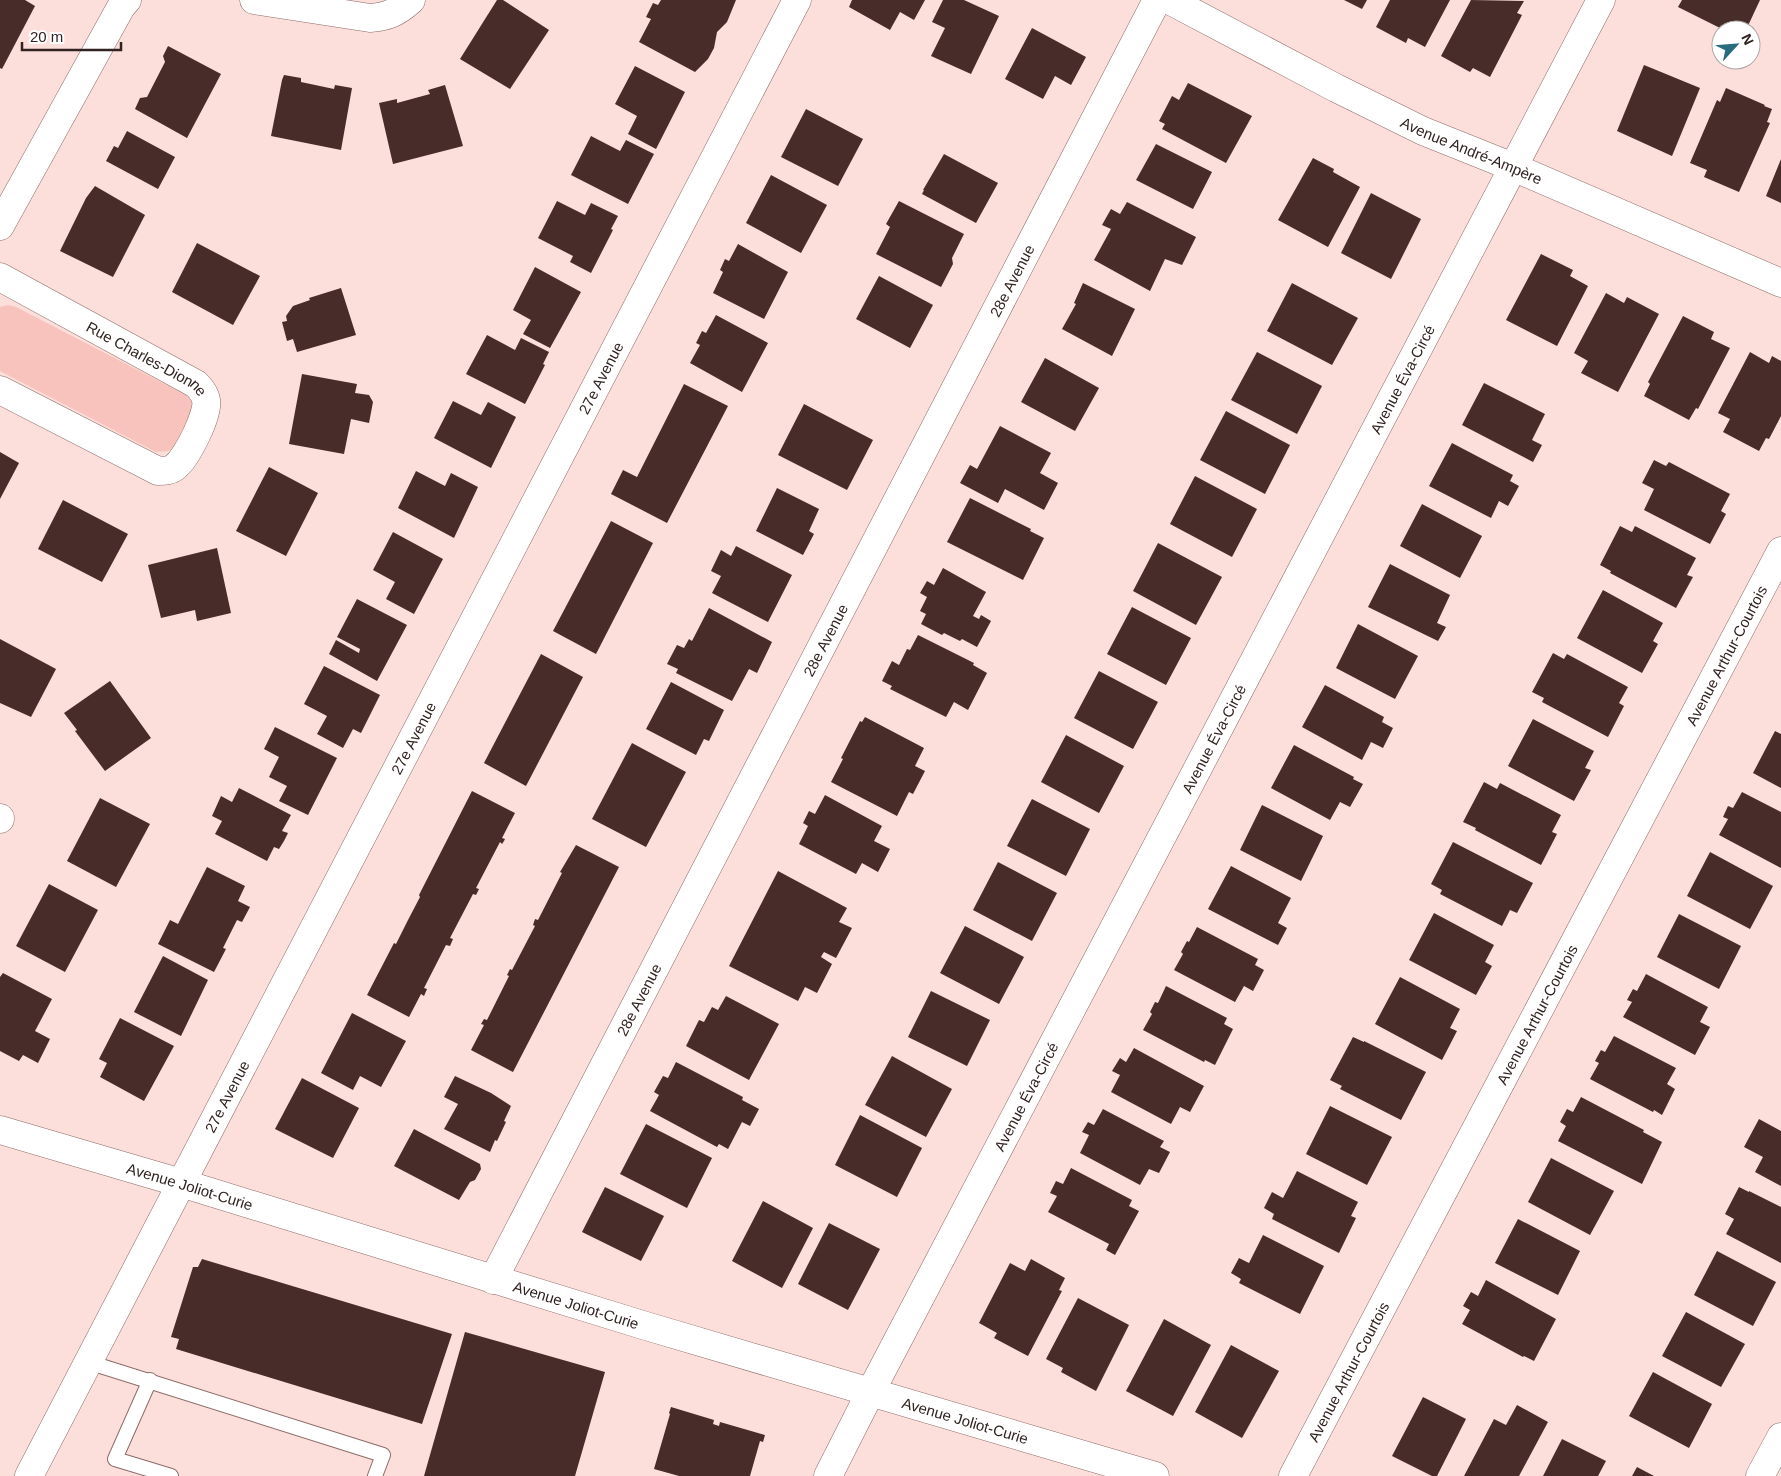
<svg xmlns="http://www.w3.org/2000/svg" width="1781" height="1476" viewBox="0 0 1781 1476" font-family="Helvetica,sans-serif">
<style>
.green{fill:#f8c3bc}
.building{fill:#472c29}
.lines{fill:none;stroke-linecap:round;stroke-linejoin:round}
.lane-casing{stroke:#8c6c68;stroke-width:16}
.street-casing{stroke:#8c6c68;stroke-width:29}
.secondary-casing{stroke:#8c6c68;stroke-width:29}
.lane{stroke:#fff;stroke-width:14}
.street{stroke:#fff;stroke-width:28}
.secondary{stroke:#fff;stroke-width:28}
.labels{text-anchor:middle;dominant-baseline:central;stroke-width:5;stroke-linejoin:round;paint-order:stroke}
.street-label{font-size:15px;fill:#302321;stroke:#fff}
</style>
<rect width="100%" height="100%" fill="#fcdeda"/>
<path class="green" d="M8 305 16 307 186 395C189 398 192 401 193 406 193 416 178 438 173 447L169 451 156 452 0 371V307Z"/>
<g class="building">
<polygon points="0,0 25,0 35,6 2,69 0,68"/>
<polygon points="497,0 503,0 549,30 510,89 460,59"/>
<polygon points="661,0 736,0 727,22 717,32 714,48 708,59 695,72 639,42 651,19 646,17 653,3 658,5"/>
<polygon points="852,0 925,0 914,20 900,12 890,30 849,7"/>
<polygon points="943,0 964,0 999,16 971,74 931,56 945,28 932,22"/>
<polygon points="1344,0 1367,0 1362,9"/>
<polygon points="1390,0 1450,0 1425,47 1408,38 1406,43 1376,27"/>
<polygon points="1471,0 1524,1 1517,13 1522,15 1490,77 1473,68 1470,72 1441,56"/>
<polygon points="1682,0 1760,0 1746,30 1724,30 1678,7"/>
<polygon points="1032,28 1086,57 1071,85 1055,76 1043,99 1005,79"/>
<polygon points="168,46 221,74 187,138 135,109 140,98 147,97 165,62 163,56"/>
<polygon points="1644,65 1700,88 1672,156 1617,131"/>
<polygon points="635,66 685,92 656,149 628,134 637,116 615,104"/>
<polygon points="284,75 301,78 301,82 334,89 335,85 352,88 341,150 271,136 282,80"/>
<polygon points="1188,83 1252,116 1226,163 1162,129 1165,124 1159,121 1172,96 1179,100"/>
<polygon points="445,85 463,146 393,164 379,103 397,99 397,103 430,94 428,90"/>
<polygon points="1726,88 1765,105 1764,106 1772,109 1767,122 1770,123 1739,192 1704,177 1707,170 1690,163 1717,100 1720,102"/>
<polygon points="806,109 863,139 838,186 781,157"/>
<polygon points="127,131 175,157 158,189 106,161 114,146 118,148"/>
<polygon points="591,136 620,151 626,140 654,154 628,204 571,175"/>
<polygon points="1156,144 1212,172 1193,209 1136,180"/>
<polygon points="944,154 998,183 976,223 922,194 924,190 923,190"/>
<polygon points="1313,158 1334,169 1333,172 1360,187 1328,247 1278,220"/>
<polygon points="1781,159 1781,203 1766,196"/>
<polygon points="771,175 827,205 801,253 746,223"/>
<polygon points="95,186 145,215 113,277 60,251 86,198"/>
<polygon points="1371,193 1421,219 1391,279 1341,253"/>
<polygon points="557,201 585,215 591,203 618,216 611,229 613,230 591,273 570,262 573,256 538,238"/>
<polygon points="899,201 964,234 952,258 953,264 941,287 876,254 890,227 886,224"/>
<polygon points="1127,202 1196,237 1182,265 1165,259 1150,291 1094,260 1111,229 1102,225 1111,209 1120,214"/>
<polygon points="197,243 260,276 233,325 172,292"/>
<polygon points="738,244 788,272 764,319 713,293 723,272 720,270 725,259 729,261"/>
<polygon points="1541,254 1573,270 1570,276 1588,286 1557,346 1506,320"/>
<polygon points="535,267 581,292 550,348 523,334 531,320 513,310"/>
<polygon points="879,276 933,305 910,348 856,319"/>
<polygon points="1083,283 1135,309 1112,356 1062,329 1076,304 1074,303"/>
<polygon points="1292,283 1358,318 1332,365 1267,331"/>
<polygon points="341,288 356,335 297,352 293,339 287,341 282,322 287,321 286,316 293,306 310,300 309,298"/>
<polygon points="1606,293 1624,303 1627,297 1659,314 1618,392 1581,373 1588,361 1574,353"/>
<polygon points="716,315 768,343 742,392 690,363 700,345 696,343 702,331 706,333"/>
<polygon points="1683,316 1714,332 1711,339 1730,348 1698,409 1696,408 1689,420 1644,396 1650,384 1648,382"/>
<polygon points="487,335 515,350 521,338 549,352 543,364 545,365 525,404 466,374"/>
<polygon points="1257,352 1322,386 1297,434 1231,400"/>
<polygon points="1750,352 1769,363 1772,356 1781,361 1781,416 1769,439 1766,438 1759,451 1723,432 1730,419 1718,413"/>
<polygon points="1045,358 1099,388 1075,431 1021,402"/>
<polygon points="302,374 357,384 355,393 369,395 373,402 369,423 351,419 344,454 289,444"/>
<polygon points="1484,383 1545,414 1532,440 1542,445 1533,462 1462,425"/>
<polygon points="684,384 728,406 667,523 611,494 623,470 637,477"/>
<polygon points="453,401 481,415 488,402 516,417 491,468 434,438"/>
<polygon points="804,404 873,440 847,490 778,455"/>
<polygon points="1226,411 1290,445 1265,494 1200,460"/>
<polygon points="1000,426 1051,453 1040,473 1058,483 1044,510 1005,489 998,503 960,483 970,465 977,469"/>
<polygon points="1452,443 1513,475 1510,481 1519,486 1508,506 1499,501 1491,518 1429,486"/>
<polygon points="0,452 19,463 0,499"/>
<polygon points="1654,460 1666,466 1669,462 1730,494 1721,511 1726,514 1710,544 1644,510 1654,489 1642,483"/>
<polygon points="269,467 318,493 286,556 236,531"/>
<polygon points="416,471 445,486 451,473 478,487 454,538 398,508"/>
<polygon points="1195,476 1257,509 1232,557 1170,524"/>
<polygon points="777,488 819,509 809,531 814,534 803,555 756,531"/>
<polygon points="970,498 1031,529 1030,531 1044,538 1023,580 947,542"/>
<polygon points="63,500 128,534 102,582 38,549"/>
<polygon points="1422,504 1482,536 1460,578 1400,546"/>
<polygon points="611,521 653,543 596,654 553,631"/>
<polygon points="1620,526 1632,532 1635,526 1696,558 1687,575 1693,577 1676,608 1610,573 1611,571 1600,565"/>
<polygon points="393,532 443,559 414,614 386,599 395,582 373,570"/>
<polygon points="1158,543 1222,577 1196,625 1133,591"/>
<polygon points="736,546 792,575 768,622 712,593 721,576 711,571 721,550 731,556"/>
<polygon points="217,548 231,613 197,621 195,610 161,618 148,565"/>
<polygon points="1390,564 1450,595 1437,623 1446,627 1438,641 1368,607"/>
<polygon points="943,568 986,592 973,616 979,619 981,615 991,621 977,647 962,639 960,641 944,633 942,635 921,624 926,614 920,611 927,597 920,593 927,581 934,585"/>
<polygon points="1603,590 1663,623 1653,641 1658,644 1642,673 1577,638"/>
<polygon points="357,599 407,625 377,681 329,654 336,640 359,653 360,649 337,637"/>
<polygon points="1132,607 1191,638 1166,685 1107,654"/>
<polygon points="709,608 772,642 757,673 749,669 732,701 676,673 678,669 667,664 677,645 684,648 689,639 692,641"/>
<polygon points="1358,624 1418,656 1395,699 1336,668"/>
<polygon points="918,635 974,663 973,665 987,673 968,710 954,702 946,717 890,689 892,686 882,681 892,661 899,665 907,649 910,650"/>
<polygon points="0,639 56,669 31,717 0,703"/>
<polygon points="1553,653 1564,659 1567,654 1628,687 1619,703 1624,706 1608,737 1542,702 1544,698 1532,692"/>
<polygon points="541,654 583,677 526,786 484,763"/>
<polygon points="324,666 380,695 361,733 353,729 343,748 317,734 327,716 304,704"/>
<polygon points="1099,671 1158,702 1133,749 1074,718"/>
<polygon points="110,681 151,738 105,771 75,731 77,730 64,713"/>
<polygon points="671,682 724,710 709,741 704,739 696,755 646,729"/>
<polygon points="1325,685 1384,717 1382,722 1393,728 1383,748 1371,742 1362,760 1302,727"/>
<polygon points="865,717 924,748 915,766 925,771 913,794 909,792 897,816 831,782 843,759 841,758 860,721 862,722"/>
<polygon points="1533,719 1594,751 1585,768 1591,770 1574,801 1508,766"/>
<polygon points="275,727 337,758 308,815 279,801 287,786 269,777 279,757 264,749"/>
<polygon points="1775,731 1781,734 1781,788 1753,773"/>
<polygon points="1066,735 1124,766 1099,813 1041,782"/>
<polygon points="632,743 686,772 646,847 592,819"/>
<polygon points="1294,745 1354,777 1353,779 1363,784 1350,807 1340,802 1330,820 1271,788"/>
<polygon points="1484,782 1497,789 1500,783 1561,815 1552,832 1557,834 1541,865 1475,830 1476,828 1463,822"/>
<polygon points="239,788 291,815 282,831 288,833 284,841 279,849 274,847 267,861 215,834 222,821 212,816 221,796 232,802"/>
<polygon points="472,791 515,813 502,838 505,839 504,841 502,844 500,842 476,888 479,889 476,895 473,894 450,938 453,939 450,946 446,945 424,988 427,989 424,996 421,994 409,1017 367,995 394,943 396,944 408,920 420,897 419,895"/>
<polygon points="1742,792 1781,812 1781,868 1719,835 1728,819 1723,817 1728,806 1733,808"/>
<polygon points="825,795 882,826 874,841 890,849 878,872 862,863 856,874 799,844 808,826 803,823 809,811 815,814"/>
<polygon points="100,798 150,824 116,887 67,861"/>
<polygon points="1032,799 1090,829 1066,876 1007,846"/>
<polygon points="1262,805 1323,836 1301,881 1240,850"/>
<polygon points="1453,842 1533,883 1517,913 1510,910 1502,926 1440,894 1442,890 1431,884"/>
<polygon points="576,845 619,867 513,1072 471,1050 484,1025 481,1024 484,1019 487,1020 509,976 507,975 510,969 512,970 535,926 533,925 535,919 538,920 562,873 560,872 563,867"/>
<polygon points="1710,852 1773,886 1750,929 1687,896"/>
<polygon points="998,862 1057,893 1032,941 973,910"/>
<polygon points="1231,866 1291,898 1278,923 1287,928 1278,945 1208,909"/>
<polygon points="207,867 245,886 238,901 250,907 242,922 237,920 223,948 226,949 214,972 158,944 170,920 178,924"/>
<polygon points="778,871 847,908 839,922 852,928 836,958 824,952 822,955 821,957 832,964 817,993 805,987 798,1001 729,966"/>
<polygon points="49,884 98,910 65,972 16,946"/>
<polygon points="1434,913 1494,945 1485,962 1492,966 1476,995 1409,960"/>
<polygon points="1679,914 1741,946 1719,989 1657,957"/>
<polygon points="965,926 1024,957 999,1004 940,973"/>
<polygon points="1197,927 1258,959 1255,965 1264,970 1253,991 1244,986 1235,1002 1174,970 1183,954 1181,952 1187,941 1189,942"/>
<polygon points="163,956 208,980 181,1036 134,1012"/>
<polygon points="3,973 52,999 35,1031 50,1039 38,1063 23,1055 19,1061 0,1051 0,977"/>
<polygon points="1646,974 1708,1007 1700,1022 1710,1027 1695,1055 1623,1017 1632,1002 1627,1000 1633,989 1637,991"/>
<polygon points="1400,977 1460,1009 1450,1028 1457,1031 1442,1060 1375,1024"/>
<polygon points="1166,986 1227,1018 1224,1024 1233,1029 1215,1065 1205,1060 1204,1062 1143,1030 1152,1014 1150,1012 1155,1002 1158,1003"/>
<polygon points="931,991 990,1020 967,1066 908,1037"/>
<polygon points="726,996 779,1024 749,1080 686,1046 699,1020 704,1022 712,1007 718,1010"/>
<polygon points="352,1013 406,1041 381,1087 360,1076 353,1090 321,1073"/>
<polygon points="120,1018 174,1046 144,1101 100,1077 107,1063 99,1059"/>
<polygon points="1614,1036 1676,1068 1667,1084 1675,1089 1662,1115 1654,1110 1653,1112 1590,1079 1599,1063 1595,1061 1601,1050 1605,1052"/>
<polygon points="1353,1037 1364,1042 1364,1041 1426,1072 1401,1120 1340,1089 1342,1086 1330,1080"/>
<polygon points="1134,1048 1204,1086 1190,1112 1180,1107 1171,1124 1111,1092 1120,1075 1112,1071 1120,1058 1126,1062"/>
<polygon points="892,1056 952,1089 926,1137 865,1105"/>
<polygon points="676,1062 743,1097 742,1100 759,1109 750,1126 742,1122 728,1149 719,1144 717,1147 650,1111 659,1095 654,1092 663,1076 668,1078"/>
<polygon points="455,1076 491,1093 511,1106 504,1121 506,1122 497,1141 495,1140 490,1152 444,1129 458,1104 444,1097"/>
<polygon points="302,1078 359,1108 333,1158 275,1129"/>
<polygon points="1581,1097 1644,1130 1643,1132 1662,1142 1642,1184 1558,1141 1566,1126 1560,1122 1567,1109 1573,1112"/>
<polygon points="1330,1106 1392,1137 1367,1185 1306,1154"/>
<polygon points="1103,1109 1164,1141 1160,1147 1170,1152 1159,1173 1149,1169 1140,1185 1080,1153 1089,1135 1082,1132 1088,1122 1094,1125"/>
<polygon points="860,1115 922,1148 897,1197 835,1165"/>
<polygon points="1759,1119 1781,1131 1781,1186 1755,1172 1763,1157 1744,1147"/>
<polygon points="646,1124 712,1158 687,1208 620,1174"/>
<polygon points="414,1129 480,1164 481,1169 475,1180 470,1182 459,1200 394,1166"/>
<polygon points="1551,1158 1614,1191 1590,1235 1528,1202"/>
<polygon points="1071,1168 1132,1200 1129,1206 1139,1211 1115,1255 1106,1250 1109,1244 1048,1212 1057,1196 1050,1193 1056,1181 1063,1184"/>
<polygon points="1297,1171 1358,1202 1351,1216 1356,1218 1339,1253 1272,1219 1274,1214 1264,1208 1272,1192 1283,1198"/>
<polygon points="605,1187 664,1216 641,1261 582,1232"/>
<polygon points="1739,1187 1749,1192 1749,1191 1781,1207 1781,1263 1726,1234 1734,1219 1725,1214"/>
<polygon points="763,1201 813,1228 782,1288 732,1261"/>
<polygon points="1518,1219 1580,1251 1558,1295 1495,1263"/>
<polygon points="829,1223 880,1249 848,1310 798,1284"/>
<polygon points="1263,1235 1324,1266 1300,1314 1239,1283 1241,1279 1231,1273 1239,1258 1249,1263"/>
<polygon points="1717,1251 1776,1282 1753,1326 1694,1295"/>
<polygon points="202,1259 452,1334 422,1424 176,1349 179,1339 171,1337 193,1267 198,1267"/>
<polygon points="1031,1259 1065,1278 1059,1290 1062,1291 1028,1356 994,1338 997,1333 979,1323 1010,1263 1025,1271"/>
<polygon points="1486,1280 1556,1319 1534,1361 1524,1356 1523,1357 1462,1324 1470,1310 1463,1306 1471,1292 1478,1296"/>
<polygon points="1078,1298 1129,1325 1096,1391 1061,1372 1063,1368 1046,1359"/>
<polygon points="1686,1312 1745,1344 1721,1387 1662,1356"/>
<polygon points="1164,1319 1211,1345 1173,1416 1126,1391"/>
<polygon points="465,1332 605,1372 575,1476 424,1476"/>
<polygon points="1231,1345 1279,1371 1242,1438 1195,1412"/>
<polygon points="1653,1372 1712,1404 1689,1448 1629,1416"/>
<polygon points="1423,1397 1466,1419 1437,1476 1432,1476 1392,1456"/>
<polygon points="1517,1405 1548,1422 1519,1476 1464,1476 1494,1419 1506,1425"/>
<polygon points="671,1407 714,1420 713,1424 719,1426 720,1422 765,1435 763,1442 760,1441 750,1476 679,1476 654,1469 670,1414 669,1413"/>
<polygon points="1562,1439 1606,1461 1598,1476 1543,1476"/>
<polygon points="1637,1467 1654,1476 1632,1476"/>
</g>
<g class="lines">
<defs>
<g id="lane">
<polyline points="88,1362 383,1455 375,1476"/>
<polyline points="150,1380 115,1459 171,1476"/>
</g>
<g id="street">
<path d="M254 0 370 18C387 17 398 12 411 0"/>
<polyline points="0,226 121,7 127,0"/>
<path id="s1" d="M0 277 196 384C200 388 205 394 206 400 209 414 187 457 176 466 171 471 164 471 158 471L0 390"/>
<polyline points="0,818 0,819"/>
<path id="s2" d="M0 1130 181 1183 646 1326 1155 1476"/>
<path id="s3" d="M493 1280 1157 0"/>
<path id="s4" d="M29 1476 797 0"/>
<path id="s5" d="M828 1476 870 1393 1601 0"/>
<path id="s6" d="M1293 1476 1781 551"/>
</g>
<g id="secondary">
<path id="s7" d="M1169 0 1336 88 1423 131 1513 167 1781 283"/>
<polyline points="1760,1476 1781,1437"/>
</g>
</defs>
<use href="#lane" class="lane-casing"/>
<use href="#street" class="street-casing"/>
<use href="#secondary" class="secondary-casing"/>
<use href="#lane" class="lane"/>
<use href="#street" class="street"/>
<use href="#secondary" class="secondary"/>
</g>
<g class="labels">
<g class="street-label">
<text stroke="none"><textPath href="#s7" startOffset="338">Avenue André-Ampère</textPath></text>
<text stroke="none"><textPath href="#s3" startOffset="1126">28e Avenue</textPath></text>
<text stroke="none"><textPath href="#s1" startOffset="168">Rue Charles-Dionne</textPath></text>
<text stroke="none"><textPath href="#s4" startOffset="1238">27e Avenue</textPath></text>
<text stroke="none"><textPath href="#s5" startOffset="1238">Avenue Éva-Circé</textPath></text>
<text stroke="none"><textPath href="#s3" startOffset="721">28e Avenue</textPath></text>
<text stroke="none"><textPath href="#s6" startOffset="928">Avenue Arthur-Courtois</textPath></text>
<text stroke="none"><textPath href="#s4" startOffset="832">27e Avenue</textPath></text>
<text stroke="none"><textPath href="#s5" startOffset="832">Avenue Éva-Circé</textPath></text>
<text stroke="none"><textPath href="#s3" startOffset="316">28e Avenue</textPath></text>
<text stroke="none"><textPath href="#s6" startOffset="522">Avenue Arthur-Courtois</textPath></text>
<text stroke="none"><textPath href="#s5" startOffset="428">Avenue Éva-Circé</textPath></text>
<text stroke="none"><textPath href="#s4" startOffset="428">27e Avenue</textPath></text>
<text stroke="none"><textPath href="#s2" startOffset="198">Avenue Joliot-Curie</textPath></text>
<text stroke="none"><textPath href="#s2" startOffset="602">Avenue Joliot-Curie</textPath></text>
<text stroke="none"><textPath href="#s6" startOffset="118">Avenue Arthur-Courtois</textPath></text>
<text stroke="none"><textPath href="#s2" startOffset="1008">Avenue Joliot-Curie</textPath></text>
</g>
</g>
<g transform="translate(1736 45) rotate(64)"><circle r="24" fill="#ffffff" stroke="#aca7a6"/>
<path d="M0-4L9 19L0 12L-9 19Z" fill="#286b7d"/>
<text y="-8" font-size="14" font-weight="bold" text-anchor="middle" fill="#302321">N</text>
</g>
<path d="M22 42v8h99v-8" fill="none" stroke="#302321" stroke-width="2.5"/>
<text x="30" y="42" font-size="15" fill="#302321" stroke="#ffffff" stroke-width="4" paint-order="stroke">20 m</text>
</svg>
